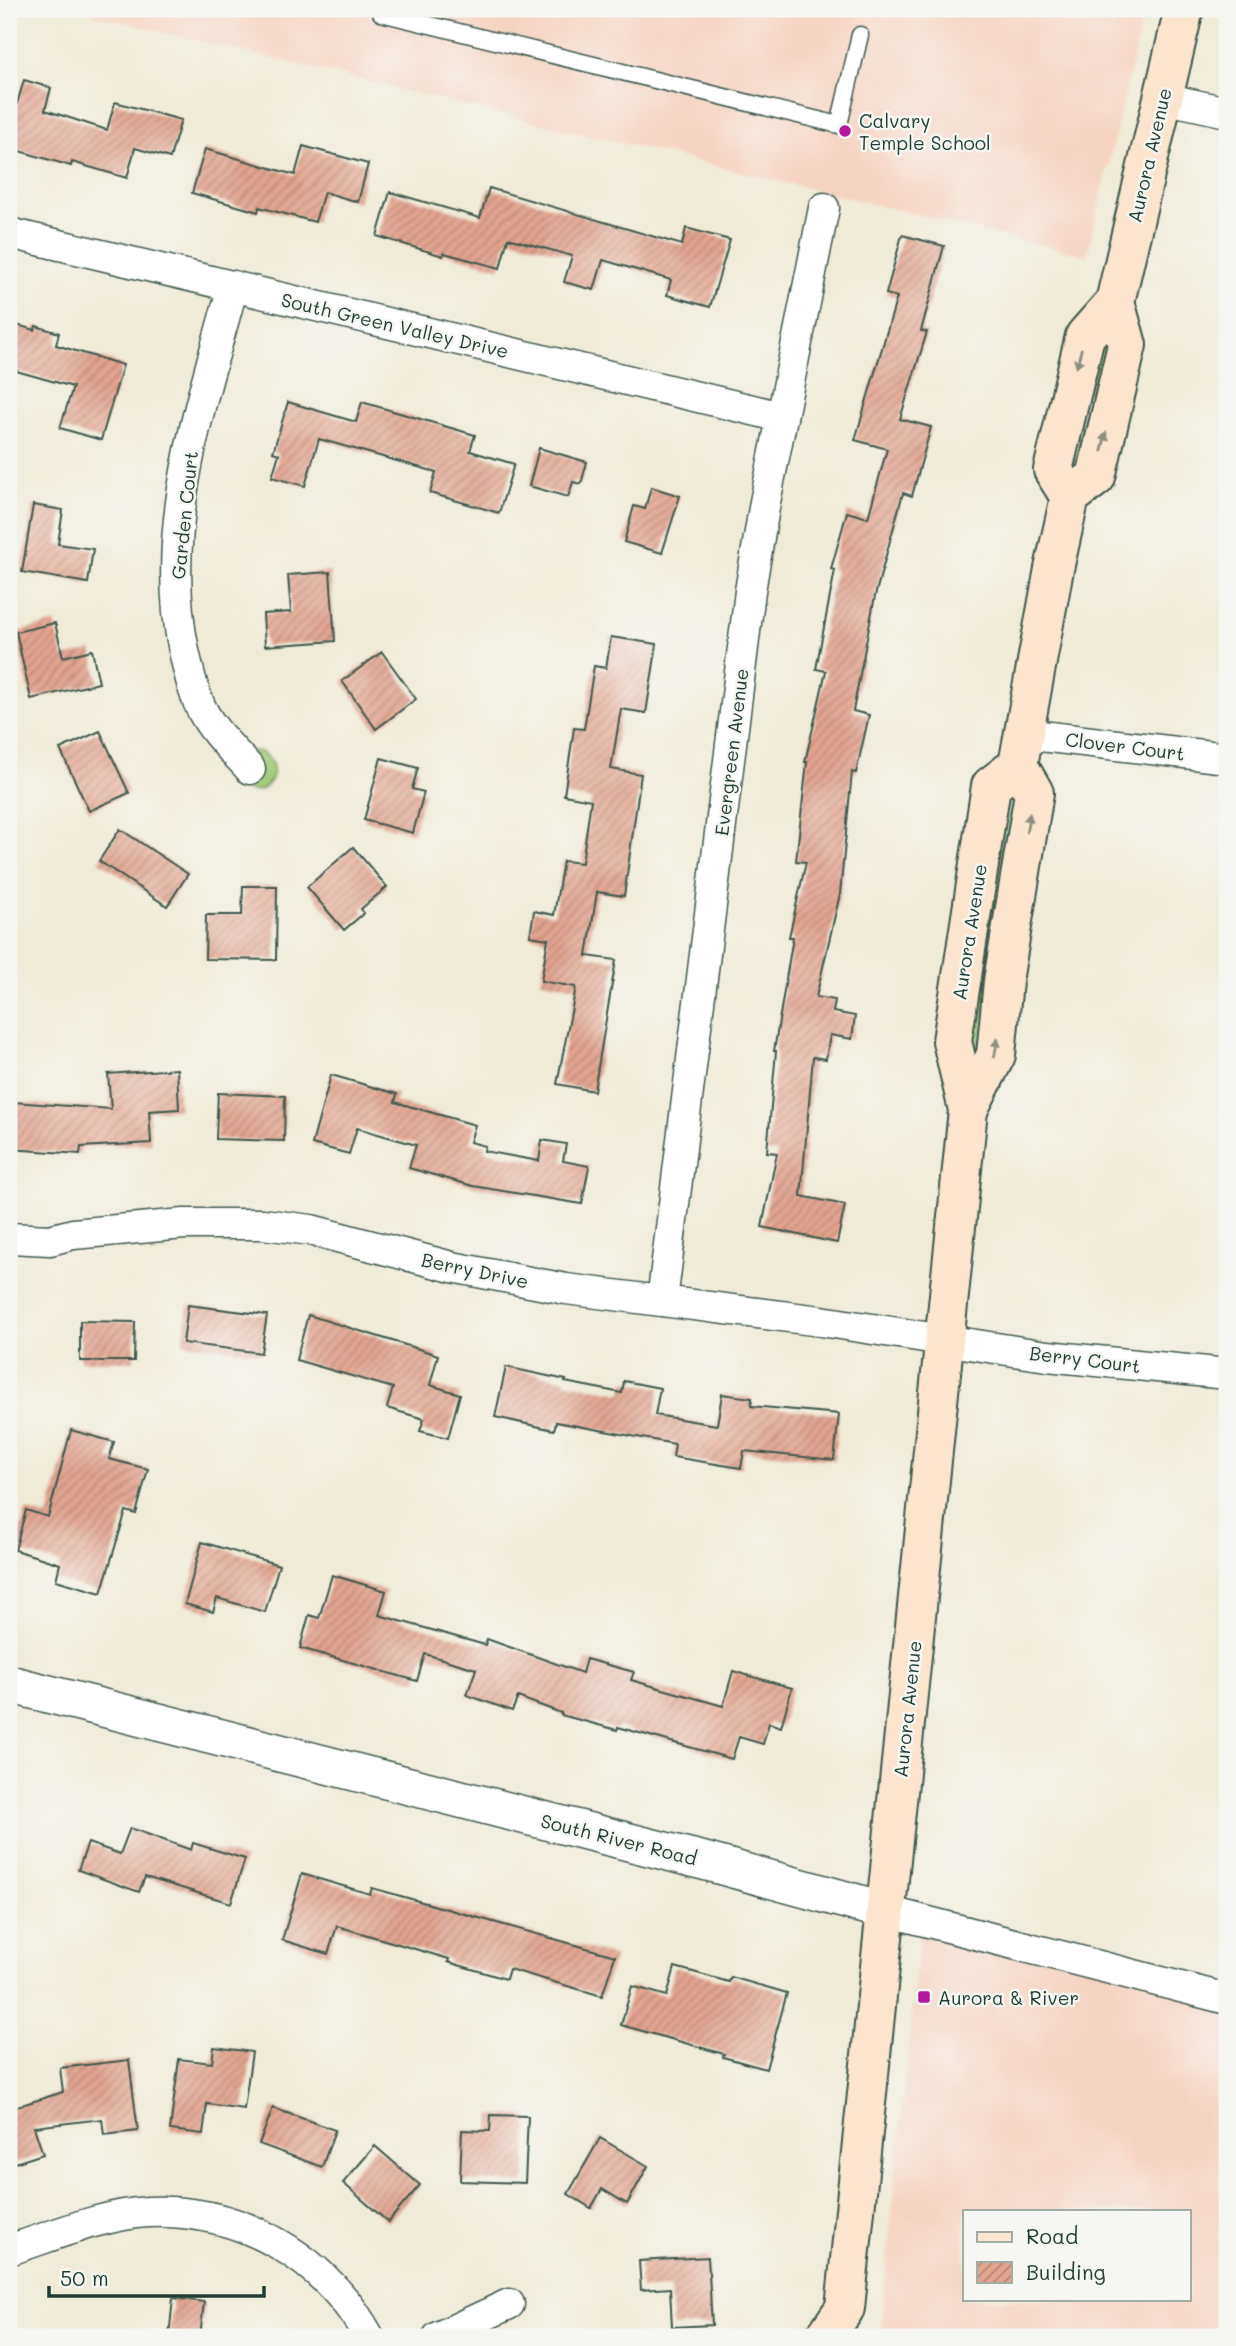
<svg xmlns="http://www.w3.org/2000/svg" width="1236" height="2346" viewBox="0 0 1236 2346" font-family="Mali,sans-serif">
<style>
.built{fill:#f5d3c2;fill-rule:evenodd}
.grass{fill:#a2ca75;stroke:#608454;stroke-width:2}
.building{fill:url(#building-hatch)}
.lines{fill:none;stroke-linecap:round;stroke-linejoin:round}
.service-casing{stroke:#3e574d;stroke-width:19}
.minor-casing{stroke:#3e574d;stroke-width:33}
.tertiary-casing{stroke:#3e574d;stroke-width:40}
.secondary-casing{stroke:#3e574d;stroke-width:42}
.service{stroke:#fff;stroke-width:16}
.minor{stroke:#fff;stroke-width:30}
.tertiary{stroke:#fff;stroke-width:37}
.secondary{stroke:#fbe5cf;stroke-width:38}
.oneway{fill:#8d9182}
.poi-dot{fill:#b5179e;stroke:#f6f6f2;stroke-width:2.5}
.labels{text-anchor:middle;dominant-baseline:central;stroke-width:5;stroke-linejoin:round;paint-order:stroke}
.poi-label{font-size:19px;fill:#1f3d34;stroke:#f6f6f2;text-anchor:start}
.street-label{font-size:19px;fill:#1f3d34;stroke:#f6f6f2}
</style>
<defs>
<pattern id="building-hatch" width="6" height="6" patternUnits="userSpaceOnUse" patternTransform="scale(1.75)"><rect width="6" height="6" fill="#e3a48f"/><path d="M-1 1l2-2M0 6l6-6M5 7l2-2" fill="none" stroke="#b78776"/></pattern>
</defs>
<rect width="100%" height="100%" fill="#f6f6f2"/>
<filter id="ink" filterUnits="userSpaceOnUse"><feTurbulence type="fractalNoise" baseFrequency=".0143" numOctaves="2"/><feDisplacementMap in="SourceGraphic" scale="14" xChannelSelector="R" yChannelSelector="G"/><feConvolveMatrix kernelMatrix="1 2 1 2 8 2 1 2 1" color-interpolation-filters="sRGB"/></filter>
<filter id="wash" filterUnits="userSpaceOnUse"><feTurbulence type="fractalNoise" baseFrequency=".00686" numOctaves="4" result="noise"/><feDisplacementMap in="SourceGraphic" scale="28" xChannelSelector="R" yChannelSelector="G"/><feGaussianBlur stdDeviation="1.57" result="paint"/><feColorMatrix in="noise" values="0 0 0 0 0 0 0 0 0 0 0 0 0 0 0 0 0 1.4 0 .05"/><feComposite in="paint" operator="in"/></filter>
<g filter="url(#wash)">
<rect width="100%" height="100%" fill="#f0ebd8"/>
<g class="built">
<polygon points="95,9 1145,9 1087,256 93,15"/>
<path d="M921 1921 1227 1999V2337H879ZM965 2211H1189V2299H965Z"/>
</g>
<g class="grass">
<polygon points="1103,330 1109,331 1103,372 1081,463 1076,462 1081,428"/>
<circle cx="253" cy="771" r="20"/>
<polygon points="1010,783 1017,784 975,1087 970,1048"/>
</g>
<g id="blocks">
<g class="building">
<polygon points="24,80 51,88 45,110 107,130 115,102 181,120 170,158 135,148 127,178 72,162 71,166 9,148 9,131"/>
<polygon points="303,146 368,164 358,202 324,192 315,222 259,207 258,212 192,193 205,149 295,175"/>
<polygon points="489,188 682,245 686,228 730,240 710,307 667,295 671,280 603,260 594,290 564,282 572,256 508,238 500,268 444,253 443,256 377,236 390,192 480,218"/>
<polygon points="902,235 944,246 921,331 927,332 900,419 931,427 912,496 903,493 875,596 853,711 869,715 856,773 852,772 840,894 816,997 835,1000 833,1012 855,1016 852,1039 830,1035 826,1059 813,1057 801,1196 845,1205 837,1243 762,1227 777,1153 767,1152 776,1051 774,1051 793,937 789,937 806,862 796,861 807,762 805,762 826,671 816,669 835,570 831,569 847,512 868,518 887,449 855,440 897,297 886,294"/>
<polygon points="9,323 35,330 36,326 59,333 56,345 123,365 101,440 60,428 73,387 9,369"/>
<polygon points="288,402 356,422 362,402 475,435 470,451 514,464 499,513 430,493 436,472 319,439 305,486 272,477 279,454 273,452"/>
<polygon points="539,448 587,462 581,484 573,482 568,497 529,486"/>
<polygon points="651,487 680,496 662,553 624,542 634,506 645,509"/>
<polygon points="33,505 63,510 58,544 93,549 88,583 22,572"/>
<polygon points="330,572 335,641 265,646 263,614 291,612 288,575"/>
<polygon points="55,623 63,657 92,650 99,683 31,699 16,632"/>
<polygon points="611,637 657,644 646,713 621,709 611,769 641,774 624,896 597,892 587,956 616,960 594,1091 557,1084 576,987 541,981 548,939 530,936 534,911 554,915 563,861 582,863 591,800 564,795 574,728 584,729 594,666 606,668"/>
<polygon points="382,652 416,699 376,729 342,681"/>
<polygon points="100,731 129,793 89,811 60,749"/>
<polygon points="381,758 418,768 412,789 424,792 413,833 364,820"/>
<polygon points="120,829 188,874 167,906 99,861"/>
<polygon points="353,847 387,887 361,909 364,913 344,930 307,887"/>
<polygon points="243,886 277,886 276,960 205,959 206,915 242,915"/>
<polygon points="177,1069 179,1109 149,1111 151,1143 81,1147 80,1154 10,1149 13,1102 111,1109 108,1074"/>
<polygon points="331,1075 397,1094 395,1102 475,1125 470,1142 485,1146 484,1151 539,1161 542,1140 566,1144 563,1161 589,1166 582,1204 473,1186 409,1168 416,1145 357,1128 349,1154 312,1144"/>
<polygon points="218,1093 285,1096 284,1141 216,1139"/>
<polygon points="188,1305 267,1315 261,1353 183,1343"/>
<polygon points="308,1315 438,1355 430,1385 460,1394 448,1438 420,1431 424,1419 387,1408 393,1388 296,1360"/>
<polygon points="80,1321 135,1322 134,1361 80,1361"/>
<polygon points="506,1367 566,1380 565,1382 622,1393 624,1381 660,1388 655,1415 717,1425 722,1394 752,1398 751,1406 839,1414 834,1460 744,1451 741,1468 673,1457 675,1444 556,1422 554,1430 495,1417"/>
<polygon points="71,1430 114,1442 109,1459 148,1469 136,1514 126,1511 101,1593 56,1580 60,1564 15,1550 26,1510 48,1517"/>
<polygon points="202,1542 279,1565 265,1612 217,1598 213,1612 185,1604"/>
<polygon points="332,1575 386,1591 379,1615 485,1645 487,1639 582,1673 586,1659 634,1672 631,1680 723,1706 733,1671 792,1688 781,1727 769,1723 763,1744 739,1737 732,1759 618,1727 617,1730 561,1715 561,1713 518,1697 512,1711 467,1695 476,1669 425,1654 417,1681 300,1648 309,1615 319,1618"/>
<polygon points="130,1828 191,1850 193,1843 245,1859 231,1903 145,1877 139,1892 78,1870 88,1843 120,1854"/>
<polygon points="302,1874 370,1894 372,1888 615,1956 602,1996 509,1969 506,1979 448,1962 449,1959 337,1926 328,1954 282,1940"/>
<polygon points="675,1967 729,1982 731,1977 787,1993 766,2069 723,2057 724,2054 621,2025 632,1986 667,1996"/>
<polygon points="214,2047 252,2052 244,2109 207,2104 203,2134 170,2130 179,2059 212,2063"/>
<polygon points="129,2060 138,2131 104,2135 102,2119 34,2127 43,2154 9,2165 9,2109 63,2092 60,2068"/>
<polygon points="273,2108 335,2130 322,2167 259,2144"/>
<polygon points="491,2115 528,2116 525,2183 460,2181 462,2130 490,2131"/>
<polygon points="600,2138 648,2166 627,2204 602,2189 591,2208 568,2194"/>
<polygon points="375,2146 420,2185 388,2222 343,2183"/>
<polygon points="708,2257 712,2325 672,2327 670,2288 641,2290 639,2261"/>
<polygon points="173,2298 204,2302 200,2337 169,2337"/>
</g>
</g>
</g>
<g filter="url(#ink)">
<use href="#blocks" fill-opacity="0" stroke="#3e574d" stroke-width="2"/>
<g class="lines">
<defs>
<polyline id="service" points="382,9 381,13 839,125 860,35"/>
<g id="minor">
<polyline points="1163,98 1227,112"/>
<polyline points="9,233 782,417"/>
<path d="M233 286C201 404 158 529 184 651 189 672 193 693 203 712 215 734 234 751 250 769"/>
<polyline points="1024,734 1227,758"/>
<polyline points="9,1238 50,1240 73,1234 184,1224 263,1224 311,1230 452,1267 566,1289 821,1321 1047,1356 1227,1374"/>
<polyline points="662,1301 750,591 765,502 824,208"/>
<polyline points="886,1911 1227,1999"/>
<path d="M9 2250C53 2236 101 2215 148 2212 241 2208 325 2257 369 2337"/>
<polyline points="438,2337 509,2304"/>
</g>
<polyline id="tertiary" points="9,1684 704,1861 886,1911"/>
<g id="secondary">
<polyline points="1070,497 1053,470 1085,336 1115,302 1184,9"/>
<polyline points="968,1110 996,1055 1003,981 1034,793 1018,765"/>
<polyline points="825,2337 845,2308 968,1110 952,1041 991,786 1018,765 1054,569 1070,497 1096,477 1127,345 1115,302"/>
</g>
</defs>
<use href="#service" class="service-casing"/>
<use href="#minor" class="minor-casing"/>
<use href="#tertiary" class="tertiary-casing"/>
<use href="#secondary" class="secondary-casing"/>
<use href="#service" class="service"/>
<use href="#minor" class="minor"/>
<use href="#tertiary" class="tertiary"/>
<use href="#secondary" class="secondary"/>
</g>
<defs><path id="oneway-solid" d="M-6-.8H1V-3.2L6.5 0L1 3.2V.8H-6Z" transform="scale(1.75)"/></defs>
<g class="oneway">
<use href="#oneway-solid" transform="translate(1079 358) rotate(104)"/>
<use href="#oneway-solid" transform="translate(1104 442) rotate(-77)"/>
<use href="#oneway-solid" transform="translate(1028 823) rotate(-80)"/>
<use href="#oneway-solid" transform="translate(996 1048) rotate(-80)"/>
</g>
</g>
<g class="poi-dot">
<circle cx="845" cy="131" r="7"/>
<rect x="917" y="1990" width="14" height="14" rx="3.5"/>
</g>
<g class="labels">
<g class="poi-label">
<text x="859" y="120">Calvary<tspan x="859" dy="22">Temple School</tspan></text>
<text x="938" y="1997">Aurora &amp; River</text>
</g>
<g class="street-label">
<text transform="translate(1149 155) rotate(-77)">Aurora Avenue</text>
<text transform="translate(395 325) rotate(13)">South Green Valley Drive</text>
<text transform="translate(184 515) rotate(-84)">Garden Court</text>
<text transform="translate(1125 746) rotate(7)">Clover Court</text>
<text transform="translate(731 752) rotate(-83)">Evergreen Avenue</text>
<text transform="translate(969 932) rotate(-81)">Aurora Avenue</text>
<text transform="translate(475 1270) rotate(12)">Berry Drive</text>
<text transform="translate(1085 1359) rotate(7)">Berry Court</text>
<text transform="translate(907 1709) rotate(-84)">Aurora Avenue</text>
<text transform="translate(619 1839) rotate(14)">South River Road</text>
</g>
</g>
<rect width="1236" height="2346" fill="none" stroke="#f6f6f2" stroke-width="35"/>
<rect x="963" y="2210" width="228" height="91" fill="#f6f6f2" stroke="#a0aca6" stroke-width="2"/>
<rect x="977" y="2232" width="35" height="10" fill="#fbe5cf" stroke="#a0aca6" stroke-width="2"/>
<text x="1026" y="2244" font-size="21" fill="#1f3d34">Road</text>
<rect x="977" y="2262" width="35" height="21" fill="url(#building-hatch)" stroke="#a0aca6" stroke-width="2"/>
<text x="1026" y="2280" font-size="21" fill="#1f3d34">Building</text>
<path d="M49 2286v10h215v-10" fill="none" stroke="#1f3d34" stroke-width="3.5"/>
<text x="60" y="2286" font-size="21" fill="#1f3d34" stroke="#f6f6f2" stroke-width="5" paint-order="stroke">50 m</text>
</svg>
